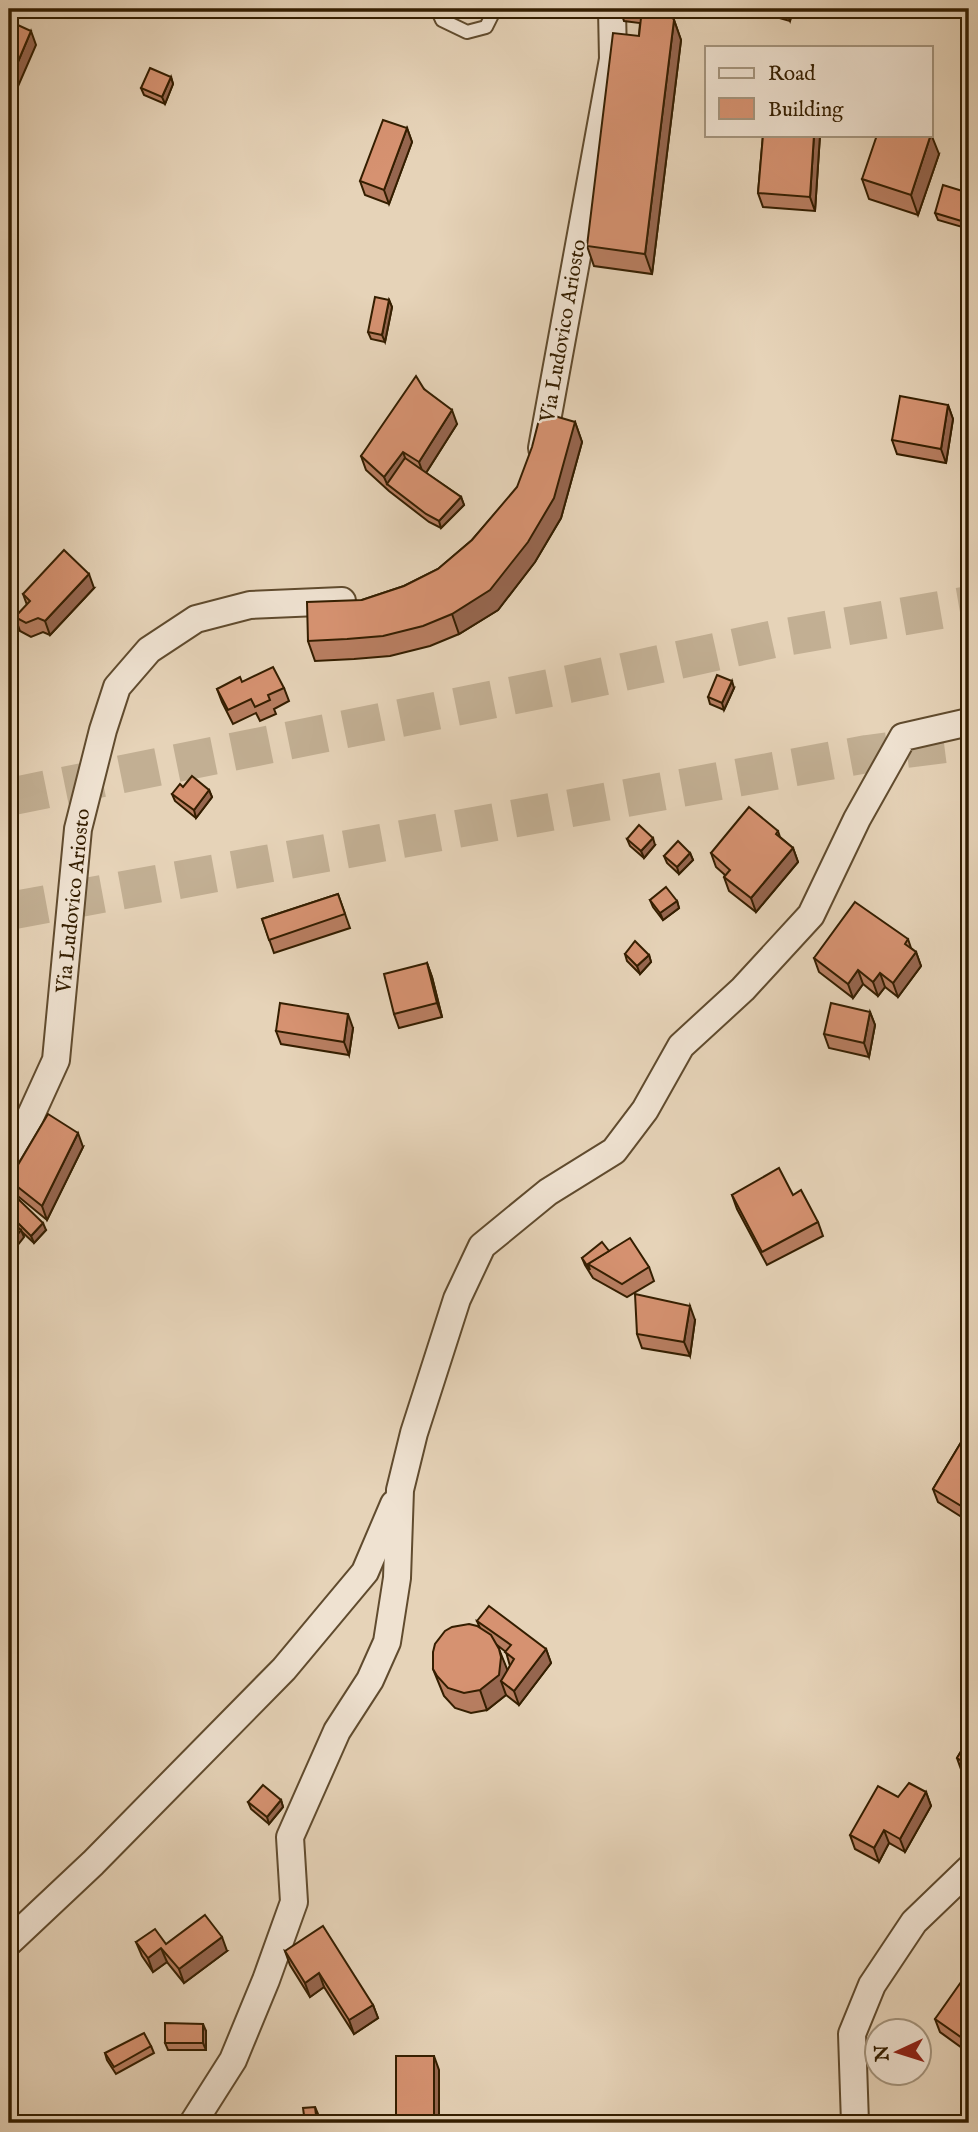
<svg xmlns="http://www.w3.org/2000/svg" width="978" height="2132" viewBox="0 0 978 2132" font-family="'IM FELL English',serif">
<style>
.lines{fill:none;stroke-linecap:round;stroke-linejoin:round}
.motorway-tunnel{stroke:#c2af93;stroke-width:38;stroke-dasharray:38 19;stroke-linecap:butt}
.service-casing{stroke:#604b2e;stroke-width:16}
.minor-casing{stroke:#604b2e;stroke-width:30}
.service{stroke:#efe2d1;stroke-width:12}
.minor{stroke:#efe2d1;stroke-width:26}
.wall{fill:#b87e61;stroke:#341e00;stroke-width:2;fill-rule:evenodd}
.shaded-wall{fill:#96664f;stroke:#341e00;stroke-width:2}
.building{fill:#d69271;stroke:#341e00;stroke-width:2}
.labels{text-anchor:middle;dominant-baseline:central;stroke-width:5;stroke-linejoin:round;paint-order:stroke}
.street-label{font-size:21px;fill:#341e00;stroke:#efe2d1}
</style>
<rect width="100%" height="100%" fill="#e6d3b8"/>
<filter id="stains"><feTurbulence type="fractalNoise" baseFrequency=".00286" numOctaves="4"/><feColorMatrix values="0 0 0 0 .2 0 0 0 0 .09 0 0 0 0 .02 0 0 0 .5 -.17"/></filter>
<radialGradient id="worn" r=".72"><stop offset=".6" stop-color="#630" stop-opacity="0"/><stop offset="1" stop-color="#630" stop-opacity=".3"/></radialGradient>
<g class="lines">
<g class="motorway-tunnel">
<polyline points="9,797 569,684 774,639 969,605"/>
<polyline points="9,911 867,754 969,741"/>
</g>
<defs>
<polyline id="service" points="437,9 442,20 467,32 486,27 495,9"/>
<g id="minor">
<polyline points="542,448 613,59 612,9"/>
<polyline points="9,1152 30,1117 56,1060 78,829 103,730 117,687 149,650 196,619 250,605 342,601"/>
<polyline points="9,1942 93,1863 284,1669 365,1572 394,1504"/>
<polyline points="193,2123 233,2060 266,1980 294,1902 290,1837 337,1731 370,1680 387,1642 397,1578 400,1490 414,1433 457,1299 482,1246 548,1192 614,1151 645,1110 681,1046 743,989 811,915 857,819 903,737 969,722"/>
<polyline points="855,2123 852,2034 872,1985 914,1922 969,1869"/>
</g>
</defs>
<use href="#service" class="service-casing"/>
<use href="#minor" class="minor-casing"/>
<use href="#service" class="service"/>
<use href="#minor" class="minor"/>
</g>
<g class="wall">
<polygon points="620,9 667,9 674,20 681,40 652,274 594,266 587,246 639,36 640,23 624,21"/>
<polygon points="769,9 793,9 790,21 772,16"/>
<polygon points="171,77 173,84 165,104 144,95 141,88"/>
<polygon points="407,128 412,142 389,204 365,195 360,181"/>
<polygon points="763,135 820,135 815,211 763,207 758,193"/>
<polygon points="939,154 918,215 869,199 862,179"/>
<polygon points="969,193 969,229 938,220 935,213"/>
<polygon points="389,300 392,307 385,342 371,339 368,332"/>
<polygon points="424,389 457,424 426,473 461,497 464,505 441,528 429,522 389,491 366,470 361,456"/>
<polygon points="948,405 953,419 946,463 897,454 892,440"/>
<polygon points="575,422 582,442 561,518 535,562 498,610 459,634 430,646 390,656 354,659 315,661 308,641 362,600 404,586 438,569 472,540"/>
<polygon points="94,588 50,635 43,632 31,637 20,631 15,617 27,605 23,594"/>
<polygon points="242,682 284,688 289,701 274,709 276,714 260,721 256,713 233,724 222,702 217,689"/>
<polygon points="734,688 724,710 710,704 708,697"/>
<polygon points="209,790 212,797 196,818 175,801 172,794"/>
<polygon points="778,831 780,837 793,848 798,862 756,912 729,891 724,877 725,875 716,867 711,853"/>
<polygon points="627,839 655,845 644,858 630,846"/>
<polygon points="690,853 693,860 679,874 667,863 664,856"/>
<polygon points="338,894 350,928 274,953 262,919"/>
<polygon points="650,900 677,901 679,908 663,920 653,907"/>
<polygon points="908,939 911,948 916,952 921,966 898,997 885,987 878,996 863,984 853,998 819,972 814,958"/>
<polygon points="625,954 649,955 651,962 640,974 627,961"/>
<polygon points="427,963 432,977 442,1017 399,1028 394,1014"/>
<polygon points="870,1012 875,1025 869,1057 829,1048 824,1034"/>
<polygon points="353,1028 349,1055 281,1044 276,1031"/>
<polygon points="83,1147 47,1220 14,1193 9,1180"/>
<polygon points="732,1195 793,1195 818,1222 823,1236 767,1265 737,1209"/>
<polygon points="9,1198 46,1230 34,1243 21,1231 24,1237 9,1219"/>
<polygon points="609,1251 649,1267 654,1281 627,1297 593,1278 585,1265 582,1258"/>
<polygon points="695,1320 690,1356 642,1348 637,1334"/>
<polygon points="969,1429 969,1518 968,1521 938,1502 933,1489"/>
<path d="M477 1621 546 1649 551 1663 519 1705 506 1695 487 1710 471 1713 455 1708 444 1696 433 1669 480 1628ZM497 1645 506 1652 510 1666 507 1671Z"/>
<polygon points="969,1738 969,1777 962,1772 957,1758"/>
<polygon points="926,1792 931,1806 905,1852 889,1843 879,1862 855,1849 850,1835 898,1797"/>
<polygon points="281,1800 283,1807 269,1824 251,1809 248,1802"/>
<polygon points="136,1942 166,1944 227,1951 184,1983 167,1962 153,1972 142,1956"/>
<polygon points="285,1951 373,2005 378,2018 354,2034 324,1987 310,1997 290,1965"/>
<polygon points="969,1987 969,2053 940,2032 935,2019"/>
<polygon points="206,2031 206,2050 168,2050 165,2043"/>
<polygon points="151,2046 154,2053 116,2074 107,2060 105,2053"/>
</g>
<g class="shaded-wall">
<polygon points="788,9 793,9 790,21 787,14"/>
<polygon points="674,20 681,40 652,274 645,254"/>
<polygon points="31,31 36,45 12,100 9,90 9,83"/>
<polygon points="171,77 173,84 165,104 162,97"/>
<polygon points="407,128 412,142 389,204 384,190"/>
<polygon points="931,134 939,154 918,215 911,195"/>
<polygon points="814,135 820,135 815,211 810,197"/>
<polygon points="389,300 392,307 385,342 382,335"/>
<polygon points="948,405 953,419 946,463 941,449"/>
<polygon points="452,410 457,424 424,476 419,462"/>
<polygon points="575,422 582,442 561,518 535,562 498,610 459,634 452,614"/>
<polygon points="403,452 408,466 387,484 384,477"/>
<polygon points="461,497 464,505 441,528 439,521"/>
<polygon points="89,574 94,588 50,635 45,621"/>
<polygon points="732,681 734,688 724,710 722,703"/>
<polygon points="209,790 212,797 196,818 194,810"/>
<polygon points="653,838 655,845 644,858 641,851"/>
<polygon points="793,848 798,862 756,912 751,898"/>
<polygon points="690,853 693,860 679,874 677,867"/>
<polygon points="677,901 679,908 663,920 660,913"/>
<polygon points="916,952 921,966 898,997 893,983"/>
<polygon points="649,955 651,962 640,974 637,966"/>
<polygon points="427,963 432,977 442,1017 437,1003"/>
<polygon points="858,970 863,984 853,998 848,984"/>
<polygon points="880,973 885,987 878,996 873,982"/>
<polygon points="870,1012 875,1025 869,1057 864,1043"/>
<polygon points="348,1014 353,1028 349,1055 344,1042"/>
<polygon points="78,1133 83,1147 47,1220 42,1206"/>
<polygon points="43,1223 46,1230 34,1243 31,1236"/>
<polygon points="21,1230 24,1237 9,1256 9,1245"/>
<polygon points="690,1306 695,1320 690,1356 684,1342"/>
<polygon points="969,1496 969,1518 968,1521 963,1507"/>
<polygon points="499,1649 507,1669 508,1677 501,1681 506,1695 487,1710 480,1690"/>
<polygon points="546,1649 551,1663 519,1705 514,1691"/>
<polygon points="926,1792 931,1806 905,1852 900,1839"/>
<polygon points="281,1800 283,1807 269,1824 267,1817"/>
<polygon points="884,1830 889,1843 879,1862 874,1848"/>
<polygon points="222,1937 227,1951 184,1983 179,1969"/>
<polygon points="161,1948 167,1962 153,1972 148,1958"/>
<polygon points="319,1973 324,1987 310,1997 305,1983"/>
<polygon points="373,2005 378,2018 354,2034 349,2020"/>
<polygon points="203,2024 206,2031 206,2050 203,2043"/>
<polygon points="969,2034 969,2051 965,2040"/>
<polygon points="434,2056 439,2070 439,2123 434,2123"/>
<polygon points="315,2107 318,2114 318,2123 317,2123"/>
</g>
<g class="building">
<polygon points="642,9 667,9 674,20 645,254 587,246 613,33 639,36"/>
<polygon points="769,9 788,9 787,14"/>
<polygon points="9,21 31,31 9,83"/>
<polygon points="150,68 171,77 162,97 141,88"/>
<polygon points="383,120 407,128 384,190 360,181"/>
<polygon points="931,134 911,195 862,179 877,135 931,135"/>
<polygon points="763,135 814,135 810,197 758,193"/>
<polygon points="943,185 969,193 969,219 968,223 935,213"/>
<polygon points="375,297 389,300 382,335 368,332"/>
<polygon points="416,376 424,389 452,410 419,462 403,452 384,477 361,456"/>
<polygon points="900,396 948,405 941,449 892,440"/>
<polygon points="541,412 575,422 554,498 528,542 490,590 452,614 423,626 383,636 347,639 308,641 307,602 362,600 404,586 438,569 472,540 517,487 532,447"/>
<polygon points="405,458 461,497 439,521 426,514 387,484"/>
<polygon points="64,550 89,574 45,621 38,618 26,623 15,617 30,601 23,594"/>
<polygon points="273,667 284,688 268,695 270,700 255,707 251,699 228,710 217,689 240,677 242,682"/>
<polygon points="717,675 732,681 722,703 708,697"/>
<polygon points="192,776 209,790 194,810 172,794 180,784 183,787"/>
<polygon points="749,807 778,831 776,834 793,848 751,898 724,877 730,870 711,853"/>
<polygon points="639,825 653,838 641,851 627,839"/>
<polygon points="678,841 690,853 677,867 664,856"/>
<polygon points="666,887 677,901 660,913 650,900"/>
<polygon points="338,894 345,914 269,940 262,919"/>
<polygon points="855,902 908,939 905,944 916,952 893,983 880,973 873,982 858,970 848,984 814,958"/>
<polygon points="635,941 649,955 637,966 625,954"/>
<polygon points="427,963 437,1003 394,1014 384,974"/>
<polygon points="280,1003 348,1014 344,1042 276,1031"/>
<polygon points="831,1003 870,1012 864,1043 824,1034"/>
<polygon points="48,1114 78,1133 42,1206 9,1180"/>
<polygon points="779,1168 793,1195 801,1190 818,1222 762,1252 732,1195"/>
<polygon points="13,1194 43,1223 31,1236 9,1214 9,1198"/>
<polygon points="11,1222 21,1230 9,1245 9,1225"/>
<polygon points="630,1238 649,1267 622,1284 588,1264"/>
<polygon points="602,1242 609,1251 588,1264 590,1270 582,1258"/>
<polygon points="635,1294 690,1306 684,1342 637,1334"/>
<polygon points="969,1429 969,1496 963,1507 933,1489"/>
<polygon points="489,1606 546,1649 514,1691 501,1681 514,1659 505,1652 511,1645 477,1621"/>
<polygon points="469,1624 477,1626 491,1635 499,1649 501,1657 499,1675 480,1690 464,1693 448,1688 437,1676 433,1669 433,1652 435,1644 445,1631 452,1627"/>
<polygon points="969,1738 969,1766 957,1758"/>
<polygon points="909,1783 926,1792 900,1839 884,1830 874,1848 850,1835 878,1786 898,1797"/>
<polygon points="263,1785 281,1800 267,1817 248,1802"/>
<polygon points="205,1915 222,1937 179,1969 161,1948 148,1958 136,1942 155,1929 166,1944"/>
<polygon points="323,1926 373,2005 349,2020 319,1973 305,1983 285,1951"/>
<polygon points="961,1982 969,1987 969,2034 965,2040 935,2019"/>
<polygon points="165,2023 203,2024 203,2043 165,2043"/>
<polygon points="144,2033 151,2046 114,2067 105,2053"/>
<rect x="396" y="2056" width="38" height="67"/>
<polygon points="315,2107 317,2123 305,2123 303,2108"/>
</g>
<g class="labels">
<g class="street-label">
<text transform="translate(564 331) rotate(-80)">Via Ludovico Ariosto</text>
<text transform="translate(74 901) rotate(-84)">Via Ludovico Ariosto</text>
</g>
</g>
<rect width="978" height="2132" fill="none" stroke="#e6d3b8" stroke-width="35"/>
<rect x="10" y="10" width="957" height="2111" fill="none" stroke="#341e00" stroke-width="3.5"/>
<rect x="18" y="18" width="943" height="2097" fill="none" stroke="#341e00" stroke-width="2"/>
<rect x="705" y="46" width="228" height="91" fill="#efe2d1" stroke="#a4947d" stroke-width="2"/>
<rect x="719" y="68" width="35" height="10" fill="#efe2d1" stroke="#a4947d" stroke-width="2"/>
<text x="768" y="80" font-size="21" fill="#341e00">Road</text>
<rect x="719" y="98" width="35" height="21" fill="#d69271" stroke="#a4947d" stroke-width="2"/>
<text x="768" y="116" font-size="21" fill="#341e00">Building</text>
<g transform="translate(898 2052) rotate(266)"><circle r="33" fill="#efe2d1" stroke="#a4947d" stroke-width="2"/>
<path d="M0-5L12 26L0 18L-12 26Z" fill="#8f2418"/>
<text y="-10" font-size="19" font-weight="bold" text-anchor="middle" fill="#341e00">N</text>
</g>
<rect width="100%" height="100%" filter="url(#stains)"/>
<rect width="100%" height="100%" fill="url(#worn)"/>
</svg>
